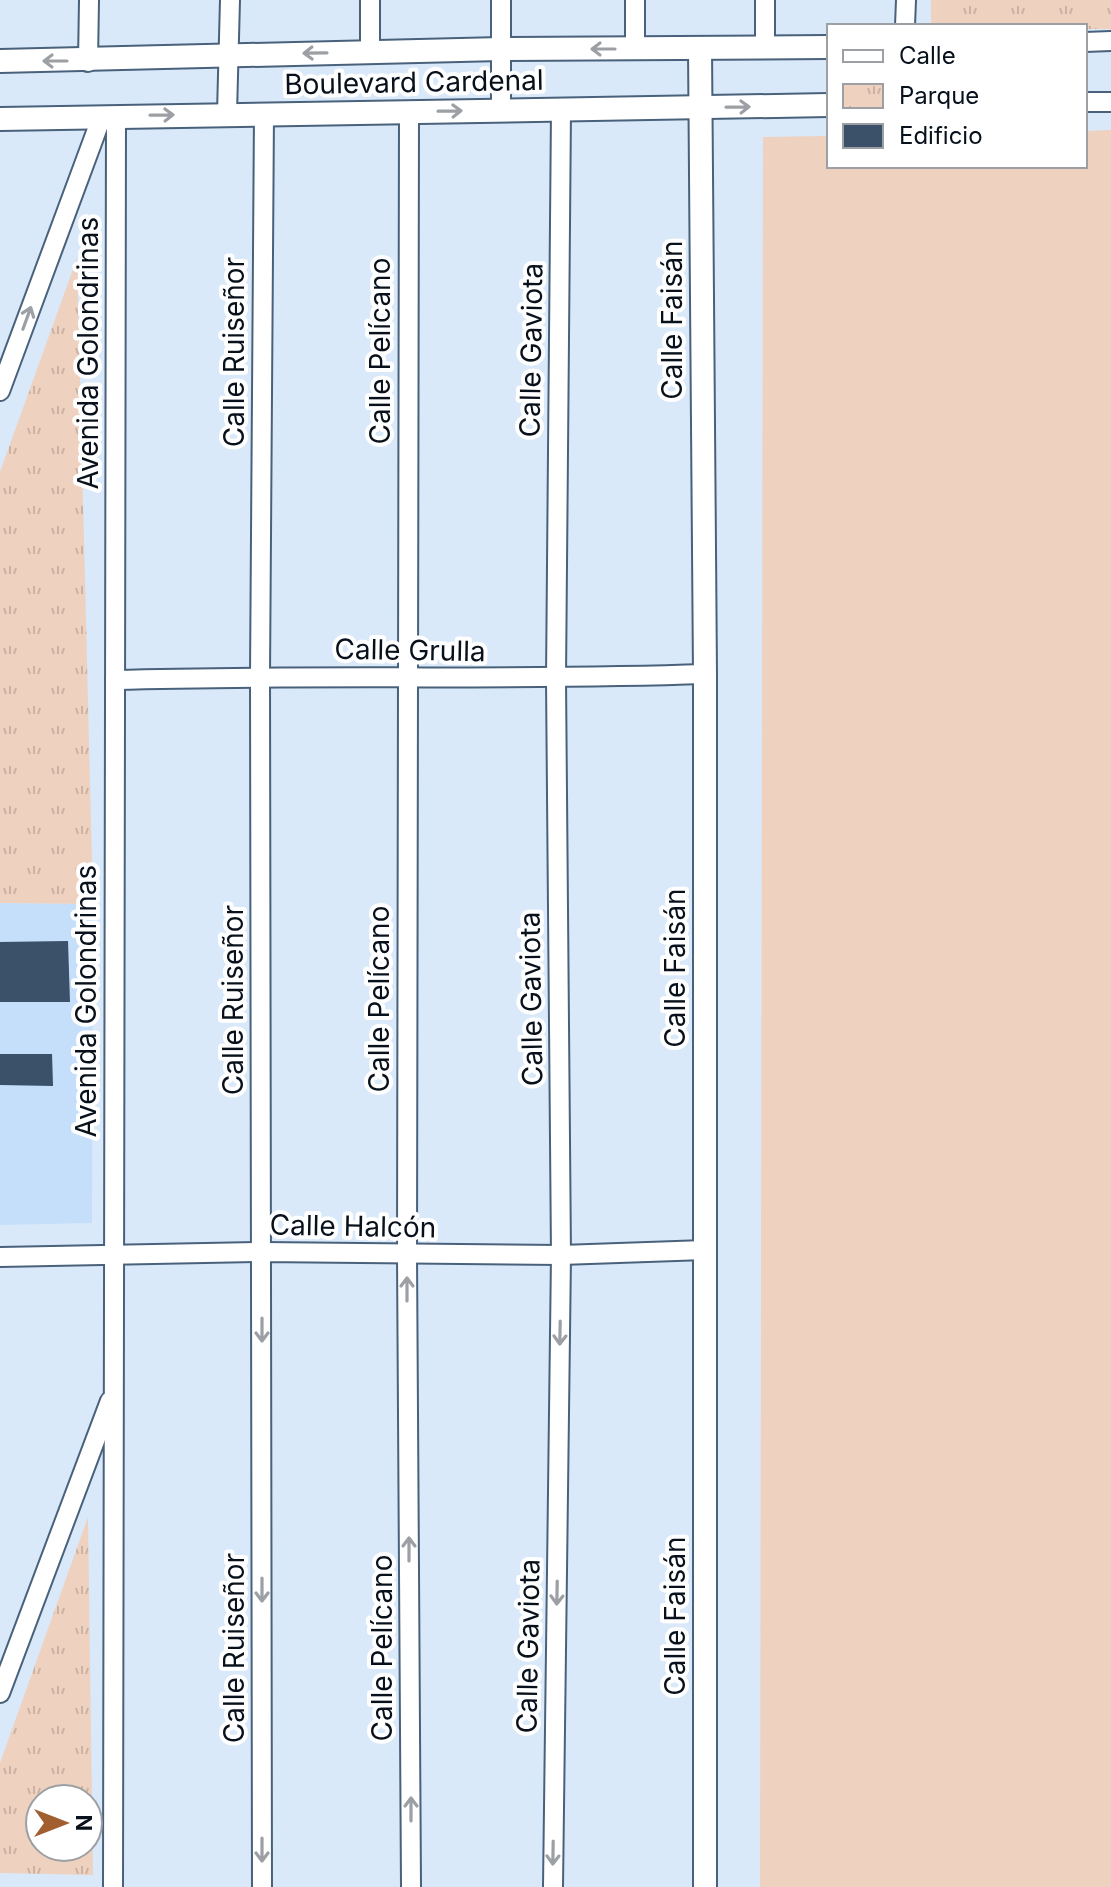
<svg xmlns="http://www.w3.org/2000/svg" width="1111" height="1887" viewBox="0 0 1111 1887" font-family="Inter,sans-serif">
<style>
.built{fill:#c5dffb}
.grass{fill:#eed1be}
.park{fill:url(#park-tufts);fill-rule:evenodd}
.building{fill:#3a5169}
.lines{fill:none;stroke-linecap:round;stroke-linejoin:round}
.minor-casing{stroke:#49617a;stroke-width:22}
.tertiary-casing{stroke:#49617a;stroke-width:26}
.minor{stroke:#fff;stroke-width:18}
.tertiary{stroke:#fff;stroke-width:22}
.oneway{stroke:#9ca0a4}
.labels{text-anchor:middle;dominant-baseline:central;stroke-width:8;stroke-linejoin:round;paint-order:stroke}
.street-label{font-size:28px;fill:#08111b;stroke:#fff}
</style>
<defs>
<pattern id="park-tufts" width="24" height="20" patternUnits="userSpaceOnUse" patternTransform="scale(2)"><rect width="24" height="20" fill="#eed1be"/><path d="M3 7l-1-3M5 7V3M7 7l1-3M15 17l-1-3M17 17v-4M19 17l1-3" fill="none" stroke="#cbb2a3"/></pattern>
</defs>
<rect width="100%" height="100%" fill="#d9e9fa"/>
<polygon class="built" points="0,903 93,904 92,1223 0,1225"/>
<polygon class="grass" points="1111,130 1111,1887 760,1887 763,137 829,136 829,166 1085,166 1085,131"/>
<g class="park">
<polygon points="931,0 1111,0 1111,29 1085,29 1085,26 931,26"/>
<polygon points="77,258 93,904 0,903 0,472"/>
<path d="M88 1517 93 1875 0 1873V1763ZM88 1799V1847H40V1799Z"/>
</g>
<g class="building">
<polygon points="68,941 70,1002 0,1002 0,942"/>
<polygon points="0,1054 52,1054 53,1086 0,1085"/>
</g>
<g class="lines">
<defs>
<g id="minor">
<polyline points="370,0 370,51"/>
<polyline points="501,0 501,111"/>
<polyline points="905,26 906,0"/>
<polyline points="1085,42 1111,41"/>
<polyline points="765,47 765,0"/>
<polyline points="635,48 635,0"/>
<polyline points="88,62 89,0"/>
<polyline points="1085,102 1111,102"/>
<polyline points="409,112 407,1255 411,1887"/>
<polyline points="227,113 230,0"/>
<polyline points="0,391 102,116"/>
<path d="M115 680C312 674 508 681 705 674"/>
<polyline points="0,1257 262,1252 561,1255 705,1250"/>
<polyline points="0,1693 110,1401"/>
<polyline points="113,1887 116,116"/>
<polyline points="262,1887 260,676 264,113"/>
<polyline points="553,1887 561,1255 556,679 561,110"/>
</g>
<g id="tertiary">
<polyline points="700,48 705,674 705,1887"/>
<polyline points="0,61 501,49 829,47"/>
<polyline points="0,119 829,105"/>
</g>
</defs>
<use href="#minor" class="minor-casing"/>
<use href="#tertiary" class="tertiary-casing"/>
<use href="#minor" class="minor"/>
<use href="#tertiary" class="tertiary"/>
</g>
<defs><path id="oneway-shaft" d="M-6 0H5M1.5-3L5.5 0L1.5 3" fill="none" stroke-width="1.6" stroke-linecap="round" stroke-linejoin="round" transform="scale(2)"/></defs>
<g class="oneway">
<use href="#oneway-shaft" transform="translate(603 49) rotate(180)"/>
<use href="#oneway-shaft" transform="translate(315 53) rotate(179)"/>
<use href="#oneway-shaft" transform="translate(55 61) rotate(-180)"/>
<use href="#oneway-shaft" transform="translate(738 107) rotate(-1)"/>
<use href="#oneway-shaft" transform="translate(450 111) rotate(-1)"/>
<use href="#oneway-shaft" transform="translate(162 115) rotate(-1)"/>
<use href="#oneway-shaft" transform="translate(27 318) rotate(-70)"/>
<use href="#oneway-shaft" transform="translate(407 1289) rotate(-90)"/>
<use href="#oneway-shaft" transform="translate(262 1330) rotate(90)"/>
<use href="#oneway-shaft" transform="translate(560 1333) rotate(91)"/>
<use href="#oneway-shaft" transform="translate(409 1549) rotate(-90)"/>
<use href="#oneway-shaft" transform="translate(262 1590) rotate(90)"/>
<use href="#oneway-shaft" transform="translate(557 1593) rotate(91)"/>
<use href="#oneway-shaft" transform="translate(411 1809) rotate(-90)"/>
<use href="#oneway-shaft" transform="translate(262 1850) rotate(90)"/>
<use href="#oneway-shaft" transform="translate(553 1853) rotate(91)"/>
</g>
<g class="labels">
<g class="street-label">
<text transform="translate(414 82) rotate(-1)">Boulevard Cardenal</text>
<text transform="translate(672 320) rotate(-90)">Calle Faisán</text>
<text transform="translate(531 350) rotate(-89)">Calle Gaviota</text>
<text transform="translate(380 351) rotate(-90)">Calle Pelícano</text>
<text transform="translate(234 352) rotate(-90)">Calle Ruiseñor</text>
<text transform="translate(88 353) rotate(-90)">Avenida Golondrinas</text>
<text transform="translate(410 650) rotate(1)">Calle Grulla</text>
<text transform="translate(675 968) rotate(-90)">Calle Faisán</text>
<text transform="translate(379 999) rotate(-90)">Calle Pelícano</text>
<text transform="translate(531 999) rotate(-91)">Calle Gaviota</text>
<text transform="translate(233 1000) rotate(-90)">Calle Ruiseñor</text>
<text transform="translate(86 1001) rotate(-90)">Avenida Golondrinas</text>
<text transform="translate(353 1226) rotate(1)">Calle Halcón</text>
<text transform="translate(675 1616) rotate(-90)">Calle Faisán</text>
<text transform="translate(528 1646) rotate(-89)">Calle Gaviota</text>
<text transform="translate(234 1648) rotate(-90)">Calle Ruiseñor</text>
<text transform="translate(382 1648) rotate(-90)">Calle Pelícano</text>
</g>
</g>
<rect x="827" y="24" width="260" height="144" fill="#ffffff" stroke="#9ca0a4" stroke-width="2"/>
<rect x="843" y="50" width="40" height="12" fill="#ffffff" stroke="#9ca0a4" stroke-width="2"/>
<text x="899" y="64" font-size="24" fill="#08111b">Calle</text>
<rect x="843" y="84" width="40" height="24" fill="url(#park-tufts)" stroke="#9ca0a4" stroke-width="2"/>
<text x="899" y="104" font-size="24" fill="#08111b">Parque</text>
<rect x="843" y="124" width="40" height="24" fill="#3a5169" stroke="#9ca0a4" stroke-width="2"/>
<text x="899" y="144" font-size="24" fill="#08111b">Edificio</text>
<g transform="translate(64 1823) rotate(90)"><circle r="38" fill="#ffffff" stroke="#9ca0a4" stroke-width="2"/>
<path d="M0-6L14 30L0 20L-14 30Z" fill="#a15e2e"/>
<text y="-12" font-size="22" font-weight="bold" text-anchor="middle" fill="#08111b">N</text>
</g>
</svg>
